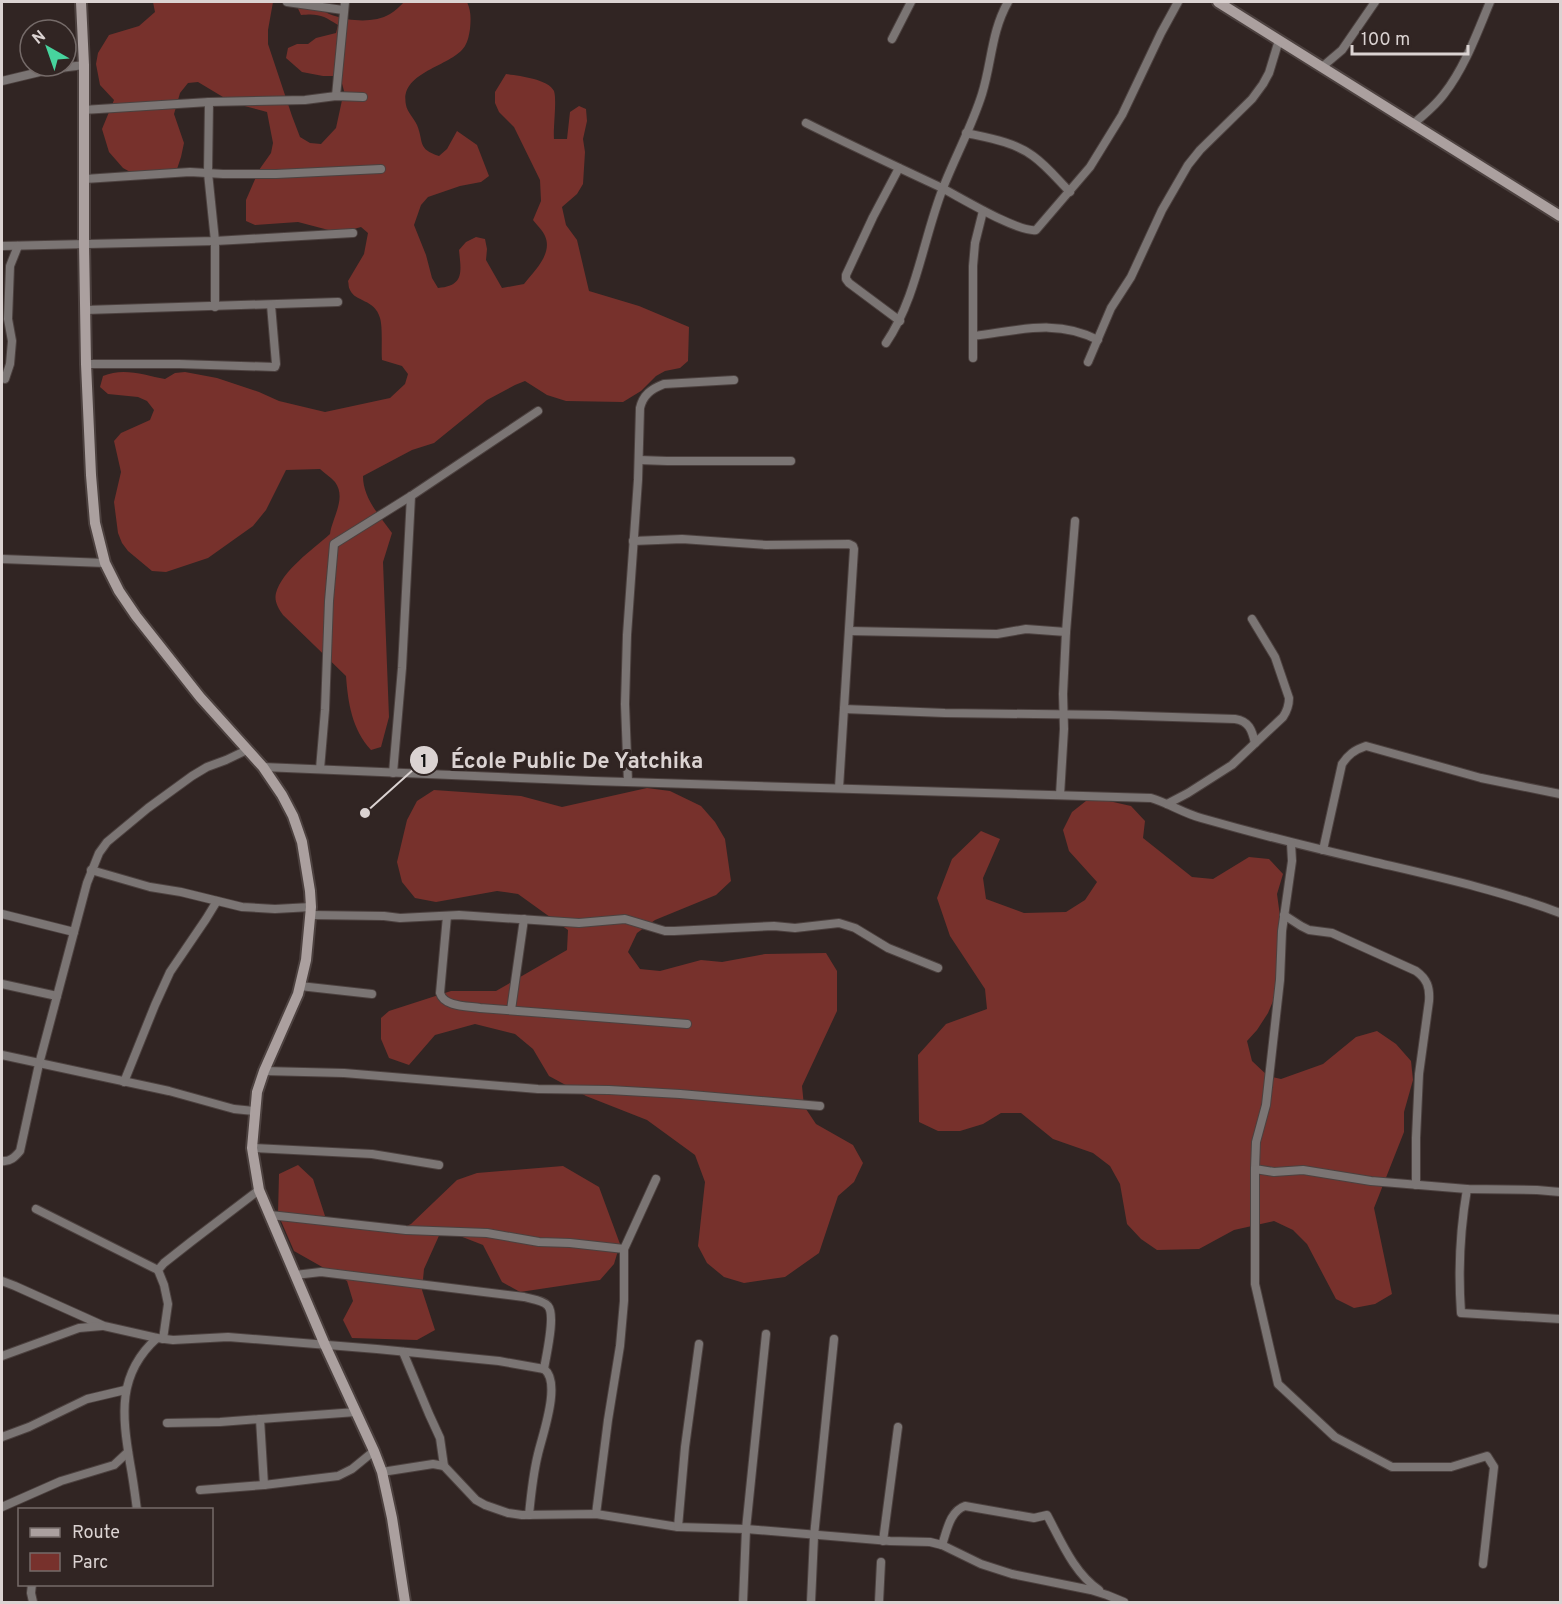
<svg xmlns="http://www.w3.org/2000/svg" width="1562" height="1604" viewBox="0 0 1562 1604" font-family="Overpass,sans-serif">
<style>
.green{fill:#77312c}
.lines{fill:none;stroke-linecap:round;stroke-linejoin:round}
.minor-casing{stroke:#4c413f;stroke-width:10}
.secondary-casing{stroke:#4c413f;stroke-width:14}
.minor{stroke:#7b7574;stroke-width:8}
.secondary{stroke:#aba09f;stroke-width:10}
.leader{fill:none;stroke:#dbd3d2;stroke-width:2}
.callout-dot{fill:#dbd3d2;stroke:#312523;stroke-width:2}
.mark-label{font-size:18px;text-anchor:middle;font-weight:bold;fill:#111}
.callout-label{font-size:22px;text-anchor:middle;font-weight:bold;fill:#dbd3d2;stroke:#312523;stroke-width:6;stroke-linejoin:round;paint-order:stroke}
</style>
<rect width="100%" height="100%" fill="#312523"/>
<g class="green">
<path d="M153 2H273L268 30V44L292 116 300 137 310 143 321 144 336 128 344 91 340 76H323L302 72 286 58 288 48 297 44H308L316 38 336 33 338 25C324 16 319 13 301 15L295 2H311C327 19 368 27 390 14 395 11 400 6 404 2H467C471 11 471 18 470 29 469 35 468 41 465 46 452 67 399 71 406 105 407 112 414 118 417 125 424 142 417 149 439 156L447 149 457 131 477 145 489 176 481 182 460 186 428 197 421 205 414 225 426 255 432 278 438 288C465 286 461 271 459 250L466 242 476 237 485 239 487 249 486 260 502 288 524 284C534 271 553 254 545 236 543 231 537 225 533 220L541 201 540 180 514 127 499 112 495 103V92L506 74C519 76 548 79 554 91 557 100 553 128 554 139H567L570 112 579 106 586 109 587 121 583 139 585 152 583 184 577 194 562 207 566 225 577 240 589 291 639 306 689 327 688 361 680 368 665 371 656 376 641 391 623 402 566 401 547 395 525 381 515 385 487 400 434 443 412 450 363 476C363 498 379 515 392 533L383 562 389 717 381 747 371 750C352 729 348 703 346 676L283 615C278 608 274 601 276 593 282 571 313 549 330 534 332 518 347 498 335 482 331 477 324 473 320 469L286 470 266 510 253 526 208 558 166 572 152 571 128 551 122 543 118 533 114 502 121 472 114 441 121 433 150 420 154 410 147 401 138 397 108 394 100 387 103 376C123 367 145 375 165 379L175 373 185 372 217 378 259 392 279 401 325 412 390 398 405 384 408 374 402 366 382 360C381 349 383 328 380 318 375 299 355 302 350 290 348 287 349 284 348 281L364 254 368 233 361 227 340 233 298 222 255 225 246 221V200L259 170 271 153 273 143 267 112 233 103 198 82 188 83 180 93 174 114 184 143 181 157 177 169 132 173 123 168 109 152 102 129 114 100 100 85 96 64 98 53 109 35 139 26 155 12Z"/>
<polygon points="647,788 670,791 701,806 715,822 725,839 731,881 716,895 655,920 637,933 628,952 640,969 660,971 701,960 722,962 765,954 826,953 837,971 837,1011 802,1086 804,1106 816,1124 853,1145 863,1163 854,1182 838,1196 819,1253 785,1277 744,1283 724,1277 707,1263 698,1246 705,1182 695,1155 647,1120 586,1096 549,1076 533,1049 515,1034 475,1024 435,1035 409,1065 389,1058 381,1039 381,1018 389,1011 451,991 496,991 567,950 568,930 518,894 497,891 436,902 415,898 402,882 397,862 407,820 417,801 434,790 521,796 562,807"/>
<polygon points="1091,797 1131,806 1145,821 1143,838 1192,877 1213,879 1249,857 1269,859 1283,874 1277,894 1282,931 1276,994 1268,1013 1257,1030 1247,1041 1252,1061 1268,1076 1281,1079 1323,1064 1356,1037 1377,1031 1396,1044 1411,1061 1413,1080 1404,1112 1404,1132 1374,1208 1392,1294 1375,1304 1354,1308 1336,1299 1307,1244 1293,1230 1274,1221 1234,1230 1199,1249 1157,1250 1141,1239 1127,1224 1120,1184 1110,1166 1093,1153 1053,1139 1021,1113 1001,1113 983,1124 960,1131 938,1131 919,1122 918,1055 946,1024 987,1009 985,989 950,936 937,898 952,859 981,831 1000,839 983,878 986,899 1024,913 1066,912 1085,900 1097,882 1069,851 1063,830 1072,812"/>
<polygon points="298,1165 313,1179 326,1219 368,1224 391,1233 411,1224 457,1180 477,1173 563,1166 599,1187 620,1244 614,1264 600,1280 520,1292 502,1282 483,1245 442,1229 424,1269 422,1290 435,1330 417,1340 352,1338 343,1320 353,1301 347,1281 294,1251 278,1214 279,1174"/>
</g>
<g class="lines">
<defs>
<g id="minor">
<polyline points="287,2 343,10"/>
<polyline points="892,39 911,2"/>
<polyline points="1322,67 1342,50 1375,2"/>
<polyline points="2,81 52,69 84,65"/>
<polyline points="336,96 345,2"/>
<polyline points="209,102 208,173 215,241 215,307"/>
<polyline points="83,110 209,102 305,100 336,96 363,97"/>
<path d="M806 123C850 145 895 166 940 187 958 196 1018 233 1036 230L1090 167 1122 115 1161 33 1178 2"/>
<path d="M1413 124C1424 115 1435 106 1444 94 1465 67 1477 33 1490 2"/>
<path d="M966 133C989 138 1014 142 1033 156 1047 166 1058 180 1070 192"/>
<polyline points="899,168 873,217 846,275 846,279 849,283 900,321"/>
<polyline points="85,179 190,172 223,174 276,174 381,169"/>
<polyline points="2,246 215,241 353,233"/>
<polyline points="85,310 338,302"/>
<path d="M973 336C1017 331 1056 318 1098 340"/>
<path d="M886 343C917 297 923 239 943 188 955 157 972 126 982 94 992 62 991 32 1008 2"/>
<polyline points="973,358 973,266 975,243 983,211"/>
<polyline points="1088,362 1111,308 1131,277 1162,210 1188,165 1200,150 1252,99 1263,84 1269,73 1279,40"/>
<polyline points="86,364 179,364 275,367 276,364 271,305"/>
<polyline points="2,378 5,379 10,364 12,341 8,319 10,266 18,246"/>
<polyline points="639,460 667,461 791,461"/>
<polyline points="633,541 682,539 766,545 849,544 853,546 854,549 839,788"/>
<polyline points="2,559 105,563"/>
<polyline points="849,631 997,634 1026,629 1066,632"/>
<path d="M844 709 945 713 1110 715 1235 719C1249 721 1252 730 1255 743"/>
<path d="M263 767 593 781 1151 798C1168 803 1183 813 1201 818 1257 834 1313 848 1370 861 1434 876 1499 890 1560 913"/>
<polyline points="320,769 325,710 329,601 334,544 411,496 538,411"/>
<polyline points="393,773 402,668 411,496"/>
<path d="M628 782 625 704 627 635 638 480 640 408C643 395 651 389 664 384L734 380"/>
<polyline points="1060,795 1064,729 1063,694 1066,632 1075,521"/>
<path d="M1167 804 1188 793 1232 765 1283 717C1287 711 1289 706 1289 698L1275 657 1252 619"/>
<polyline points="1291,843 1292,861 1282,931 1280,980 1266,1105 1256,1142 1255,1169 1274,1172 1303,1170 1371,1181 1467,1189 1537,1190 1560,1192"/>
<path d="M1323 850 1342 764C1348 755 1354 750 1366 746L1481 778 1560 794"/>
<polyline points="91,870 150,887 181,892 242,907 275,909 311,907"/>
<polyline points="2,914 74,932"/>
<polyline points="310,915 384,916 400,918 459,915 579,923 625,919 665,931 674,931 774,926 795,928 839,923 855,928 888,948 938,968"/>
<path d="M1284 915 1301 926 1309 930 1332 933 1416 971C1427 979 1430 987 1429 1001L1419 1074 1416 1138V1185"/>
<path d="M447 916 440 993C444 1007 467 1006 480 1008L687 1024"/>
<polyline points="2,984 57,996"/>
<polyline points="300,986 372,994"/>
<polyline points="511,1010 524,919"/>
<polyline points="2,1055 169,1091 234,1109 254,1111"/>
<polyline points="264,1071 344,1073 538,1089 609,1090 680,1094 820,1106"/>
<polyline points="124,1082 155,1005 170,972 206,919 217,901"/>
<polyline points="252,1148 372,1154 439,1165"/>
<path d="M2 1161C10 1162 15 1157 20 1151L39 1064 87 883 99 853 107 842 148 808 192 776 207 767 226 760 247 750"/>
<polyline points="1255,1169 1255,1284 1278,1384 1335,1437 1392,1467 1451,1467 1487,1456 1494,1467 1483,1564"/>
<path d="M1467 1189C1460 1230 1458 1271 1461 1313L1560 1319"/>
<polyline points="36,1209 158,1270"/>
<polyline points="270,1215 406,1230 487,1233 539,1242 570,1243 624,1249"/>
<path d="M295 1275 321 1272 524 1297C531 1299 543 1300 548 1306 556 1315 546 1356 544 1369"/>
<path d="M2 1281 15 1286 104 1326 157 1338 173 1340 228 1337 377 1349 499 1361 544 1369C562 1382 542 1436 538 1454 533 1474 531 1494 529 1515"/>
<polyline points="163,1339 168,1304 164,1285 158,1270 164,1263 192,1241 259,1190"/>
<polyline points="403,1352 429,1414 440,1438 444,1466"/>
<polyline points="2,1356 79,1328 102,1326"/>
<polyline points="260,1419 264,1485"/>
<polyline points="167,1423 220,1422 356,1412"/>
<polyline points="2,1437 29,1427 87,1399 125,1390"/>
<polyline points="382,1472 433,1464 444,1466 476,1500 485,1505 508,1513 522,1515 596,1514 678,1527 746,1529 890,1541 930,1542 942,1545 981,1564 1012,1574 1091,1590 1107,1595 1124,1602"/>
<polyline points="200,1490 264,1485 338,1476 352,1469 374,1451"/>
<polyline points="2,1507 61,1481 114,1465 128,1452"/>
<path d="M137 1510C135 1494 133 1479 130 1463 122 1415 117 1374 157 1338"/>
<polyline points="596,1514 608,1420 620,1346 624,1301 624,1249 656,1179"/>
<polyline points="678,1527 685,1447 699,1344"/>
<polyline points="883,1541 898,1427"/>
<path d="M942 1545C947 1530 950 1511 965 1506L1034 1518 1047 1515C1061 1541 1074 1573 1099 1590"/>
<polyline points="32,1584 31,1593 33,1602"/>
<polyline points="743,1602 746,1529 766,1334"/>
<polyline points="811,1602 814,1536 834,1339"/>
<polyline points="879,1602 881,1562"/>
</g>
<g id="secondary">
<polyline points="81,2 84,65 84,243 86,364 91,475 95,523 105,563 119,591 136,616 200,697 263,767 282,795 293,816 302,842 310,891 311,907 306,960 298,994 264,1071 257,1092 252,1148 259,1190 325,1345 374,1451 382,1472 392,1518 405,1602"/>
<polyline points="1218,2 1560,216"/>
</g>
</defs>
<use href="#minor" class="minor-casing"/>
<use href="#secondary" class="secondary-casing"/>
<use href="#minor" class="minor"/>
<use href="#secondary" class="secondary"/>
</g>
<path class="leader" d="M365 813L424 760"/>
<g class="callout-dot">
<circle cx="365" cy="813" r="6"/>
<circle cx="424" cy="760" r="15"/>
</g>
<g class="mark-label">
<text x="424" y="767">1</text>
</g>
<g class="callout-label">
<text x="577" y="768">École Public De Yatchika</text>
</g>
<rect width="1562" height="1604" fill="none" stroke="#dbd3d2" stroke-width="6"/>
<rect x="18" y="1508" width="195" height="78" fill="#312523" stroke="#756b69" stroke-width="1.5"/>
<rect x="30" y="1528" width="30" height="9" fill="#aba09f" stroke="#756b69" stroke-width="1.5"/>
<text x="72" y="1538" font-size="18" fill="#dbd3d2">Route</text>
<rect x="30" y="1553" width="30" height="18" fill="#77312c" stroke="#756b69" stroke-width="1.5"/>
<text x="72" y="1568" font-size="18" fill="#dbd3d2">Parc</text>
<g transform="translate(48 48) rotate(320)"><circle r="28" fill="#312523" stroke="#756b69" stroke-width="1.5"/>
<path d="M0-4.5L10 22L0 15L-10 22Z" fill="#47d49e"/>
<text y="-9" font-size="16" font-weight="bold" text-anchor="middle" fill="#dbd3d2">N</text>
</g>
<path d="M1352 45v9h116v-9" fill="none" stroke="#dbd3d2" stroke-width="3"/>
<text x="1361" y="45" font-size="18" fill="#dbd3d2" stroke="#312523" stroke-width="4.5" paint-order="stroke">100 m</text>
</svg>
